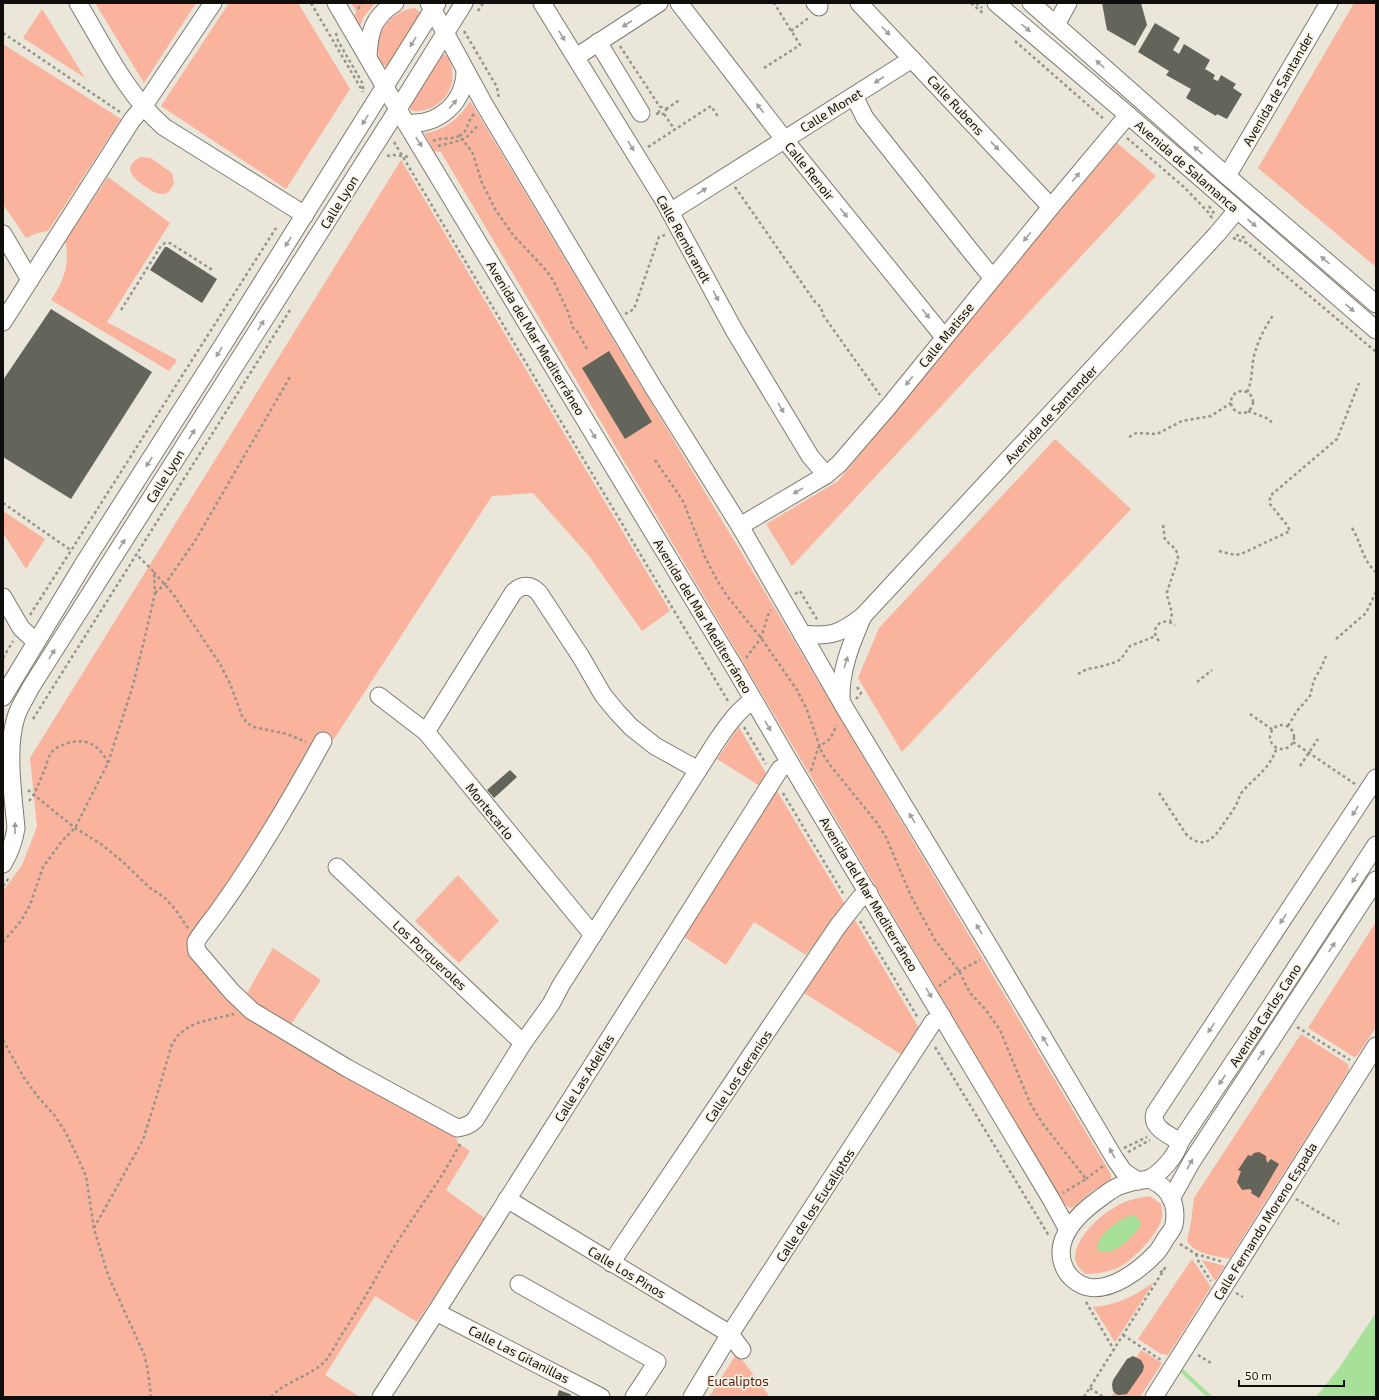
<svg xmlns="http://www.w3.org/2000/svg" width="1379" height="1400" viewBox="0 0 1379 1400" font-family="'Exo 2',sans-serif">
<style>
.green{fill:#fab39d}
.water{fill:#a7e099}
.lines{fill:none;stroke-linecap:round;stroke-linejoin:round}
.stream{stroke:#a7e099;stroke-width:4}
.building{fill:#63645a}
.minor-casing{stroke:#7f7b70;stroke-width:19}
.path{stroke:#97948b;stroke-width:2.5;stroke-dasharray:3 3;stroke-linecap:butt}
.minor{stroke:#fff;stroke-width:17}
.oneway{fill:#9f9f9d}
.labels{text-anchor:middle;dominant-baseline:central;stroke-width:3.5;stroke-linejoin:round;paint-order:stroke}
.street-label{font-size:13px;fill:#100e0b;stroke:#f8f3e7}
.park-label{font-size:13px;fill:#592211;stroke:#f8f3e7}
</style>
<rect width="100%" height="100%" fill="#eae6da"/>
<g class="green">
<polygon points="95,3 196,3 144,83"/>
<polygon points="229,3 298,3 350,89 286,189 161,106"/>
<polygon points="351,3 375,3 363,18 360,27 354,17 356,11"/>
<polygon points="1354,3 1376,3 1376,267 1258,168"/>
<path d="M415 8 420 12 421 17 390 67C375 67 377 42 381 33 387 19 400 9 415 8Z"/>
<polygon points="42,9 85,78 23,38"/>
<polygon points="3,44 121,119 48,231 37,233 26,238 3,204"/>
<path d="M442 54C448 55 448 57 450 62 460 88 439 113 413 111L409 108Z"/>
<path d="M470 101 774 607 1109 1171 1111 1175V1180L1091 1192 1076 1206 1070 1208 1064 1204 441 152 434 151 424 133C443 132 461 117 470 101Z"/>
<polygon points="1117,143 1156,176 792,566 766,524 838,481 963,327"/>
<path d="M141 157 151 158 172 173 174 183C168 199 157 195 146 187 133 179 121 166 141 157Z"/>
<polygon points="401,160 670,611 642,631 589,556 533,493 492,496 334,739 319,732 259,841 191,939 247,1015 455,1135 458,1143 470,1151 446,1190 486,1219 417,1322 375,1296 325,1375 360,1397 3,1397 3,891 22,865 37,827 30,758"/>
<path d="M108 177 170 223 107 322 177 360 169 371 51 300C63 283 71 263 65 241Z"/>
<polygon points="1055,439 1131,509 902,752 858,678 879,628"/>
<polygon points="3,511 45,539 26,569 3,533"/>
<polygon points="739,727 767,775 760,786 717,759"/>
<polygon points="774,786 845,904 806,955 754,922 726,965 680,934"/>
<polygon points="458,875 499,921 459,963 415,921"/>
<polygon points="852,915 919,1028 902,1055 801,991"/>
<polygon points="1376,922 1376,1027 1357,1056 1354,1057 1308,1028"/>
<polygon points="273,948 321,980 289,1027 263,1012 246,995"/>
<path d="M1301 1034 1348 1064 1349 1070 1229 1259C1214 1255 1196 1255 1187 1241L1191 1222 1194 1198Z"/>
<path d="M1150 1196 1161 1204C1161 1208 1163 1213 1162 1217 1160 1232 1134 1259 1121 1266 1110 1272 1097 1274 1085 1274 1080 1269 1075 1264 1075 1256 1076 1238 1100 1215 1115 1207 1126 1200 1137 1198 1150 1196Z"/>
<polygon points="1192,1259 1211,1287 1168,1355 1161,1354 1138,1339"/>
<polygon points="1202,1260 1225,1266 1215,1281"/>
<path d="M1154 1282 1115 1342 1093 1307C1117 1305 1135 1296 1154 1282Z"/>
<polygon points="1141,1350 1162,1363 1140,1397 1111,1397"/>
<polygon points="737,1353 770,1397 709,1397"/>
</g>
<g class="water">
<path d="M1129 1216H1136L1141 1223C1136 1236 1115 1255 1100 1252L1097 1249C1097 1234 1117 1222 1129 1216Z"/>
<polygon points="1376,1313 1376,1397 1316,1397 1339,1368"/>
</g>
<g class="lines">
<polyline class="stream" points="1180,1369 1210,1397"/>
</g>
<g class="building">
<polygon points="1102,3 1141,3 1147,25 1135,46 1107,30"/>
<polygon points="1155,23 1180,38 1173,50 1179,54 1184,44 1210,60 1205,69 1215,75 1213,79 1218,81 1221,75 1236,84 1233,88 1242,94 1227,119 1217,114 1216,116 1186,98 1191,89 1166,75 1169,71 1138,52"/>
<polygon points="165,247 167,247 217,279 202,303 150,270"/>
<polygon points="51,309 152,372 71,499 3,457 3,380"/>
<polygon points="609,351 652,422 625,439 582,368"/>
<polygon points="510,770 517,777 494,798 487,790"/>
<polygon points="1259,1152 1266,1156 1267,1163 1271,1159 1279,1164 1259,1198 1251,1193 1252,1191 1250,1189 1242,1190 1237,1182 1241,1171 1238,1170 1248,1155 1251,1156 1254,1153"/>
<polygon points="1133,1356 1141,1360 1144,1366 1143,1371 1127,1394 1119,1395 1116,1394 1113,1391 1112,1385 1113,1380 1127,1359"/>
<polygon points="559,1390 570,1394 572,1397 557,1397"/>
</g>
<g class="lines">
<defs>
<g id="minor">
<path d="M78 3C104 46 126 94 164 127L305 215"/>
<polyline points="336,3 406,123 736,670 790,763 1051,1199 1068,1230"/>
<polyline points="429,3 484,104 653,387 740,526 846,710 993,953 1115,1159 1124,1172 1138,1181"/>
<polyline points="542,3 663,199 734,330 810,456 826,475"/>
<polyline points="679,3 784,139 944,337"/>
<polyline points="815,3 819,7"/>
<polyline points="859,3 1051,207"/>
<polyline points="996,3 1128,115 1376,330"/>
<polyline points="1031,3 1227,176 1376,304"/>
<polyline points="1056,25 1068,3"/>
<polyline points="598,42 641,113"/>
<path d="M368 57C369 32 373 17 395 3"/>
<polyline points="576,57 659,3"/>
<polyline points="854,96 865,118 969,249 986,270 994,277"/>
<path d="M406 123C438 126 465 103 465 70"/>
<polyline points="1227,176 1329,3"/>
<polyline points="670,212 912,59"/>
<polyline points="3,234 30,280"/>
<polyline points="3,322 132,120 143,107 213,3"/>
<polyline points="740,526 826,475 839,464 889,406 1051,207 1128,115"/>
<polyline points="3,597 21,628 36,642"/>
<path d="M802 634C831 637 840 634 863 616L1217 234 1237 210"/>
<polyline points="379,696 426,732 593,935"/>
<polyline points="3,697 86,560 223,345 437,3"/>
<path d="M841 700C840 670 851 644 863 616"/>
<path d="M426 732 513 593C521 584 531 584 539 593L581 657 603 695 617 712 631 727 655 746 698 770"/>
<path d="M323 741C291 799 258 856 219 910 215 916 198 937 196 942 196 945 196 948 197 951L232 992 252 1011 347 1068 457 1128C465 1127 470 1125 475 1120L523 1043 551 1004 561 985 716 742C727 726 737 711 753 700"/>
<path d="M3 864C10 852 14 842 16 828 13 795 6 748 16 717 19 707 26 697 31 687L398 109 464 3"/>
<polyline points="337,867 523,1043"/>
<path d="M1180 1142C1170 1135 1150 1128 1155 1113L1376 778"/>
<path d="M1149 1179C1162 1172 1176 1156 1180 1142L1269 1009 1376 845"/>
<path d="M1149 1179C1169 1187 1178 1203 1174 1225 1173 1229 1169 1234 1166 1238 1163 1243 1160 1249 1156 1253 1140 1270 1111 1292 1088 1287 1078 1285 1069 1277 1065 1269 1051 1240 1077 1215 1099 1199 1106 1194 1114 1187 1122 1185 1131 1182 1140 1180 1149 1179Z"/>
<polyline points="507,1199 730,1334 742,1350"/>
<polyline points="1171,1199 1192,1161 1376,880"/>
<polyline points="611,1263 838,926 860,898 869,893"/>
<polyline points="519,1284 657,1362 634,1397"/>
<polyline points="436,1312 601,1397"/>
<polyline points="381,1397 436,1312 780,769 790,763"/>
<polyline points="692,1397 730,1334 933,1022 942,1016"/>
<polyline points="1154,1397 1376,1046"/>
</g>
</defs>
<use href="#minor" class="minor-casing"/>
<g class="path">
<polyline points="311,3 363,92"/>
<polyline points="971,3 984,14"/>
<polyline points="976,3 982,8"/>
<polyline points="358,9 362,3"/>
<polyline points="478,11 483,3"/>
<polyline points="464,31 497,87 499,99"/>
<polyline points="791,31 810,17"/>
<polyline points="3,33 120,112"/>
<polyline points="336,33 338,41 363,84 363,90"/>
<polyline points="1015,41 1105,120"/>
<polyline points="620,46 660,107"/>
<polyline points="764,68 800,45 774,3"/>
<polyline points="666,109 681,99"/>
<path d="M474 114C466 122 470 130 459 136L467 145 473 154 482 183 495 209 513 235 545 269 553 280 568 312 573 328 577 331 587 349"/>
<polyline points="656,114 659,113 662,114 664,114 666,111 666,109 663,107 660,107 659,110 659,113"/>
<polyline points="664,114 675,130"/>
<polyline points="1127,138 1185,188 1208,212 1212,218"/>
<path d="M433 141C441 137 450 140 459 136"/>
<polyline points="394,142 728,701"/>
<polyline points="438,146 462,140 468,136 479,124"/>
<polyline points="648,147 711,106 719,118"/>
<polyline points="387,156 393,155 409,157"/>
<polyline points="735,187 815,302 821,307 823,315 880,395"/>
<polyline points="1209,206 1215,215"/>
<polyline points="1236,235 1246,238"/>
<polyline points="1233,238 1247,243 1376,352"/>
<polyline points="121,310 161,246 165,243 170,243 214,271"/>
<polyline points="625,314 634,309 659,237 665,235"/>
<circle cx="1242" cy="402" r="11"/>
<path d="M1247 392C1253 380 1251 368 1254 356 1258 340 1265 327 1274 314"/>
<polyline points="1248,411 1269,419 1272,423"/>
<polyline points="1129,437 1136,433 1157,434 1182,421 1211,416 1231,403"/>
<polyline points="655,460 683,501 705,557 717,580 727,596 761,638 797,690 807,710 822,753 830,765 877,823 886,837 911,896 935,940 959,971 970,993 985,1009 1000,1030 1030,1103 1043,1124 1086,1179 1063,1193"/>
<polyline points="3,503 72,551"/>
<path d="M1163 525 1165 540C1172 546 1178 549 1178 559L1167 592C1167 603 1175 611 1170 621"/>
<path d="M1352 528C1361 542 1362 560 1376 572"/>
<polyline points="1219,551 1235,555 1241,554 1290,531 1287,525 1270,504 1270,496 1337,439 1359,383"/>
<polyline points="154,572 173,594 220,664 231,686 242,716 247,723 254,727 287,734 306,742"/>
<polyline points="155,593 165,584 195,541 290,377"/>
<polyline points="795,594 800,591 818,621"/>
<polyline points="30,615 276,228"/>
<polyline points="1336,639 1366,613 1376,592"/>
<path d="M1159 641C1148 629 1162 615 1175 625"/>
<polyline points="3,658 13,641"/>
<polyline points="746,658 761,638 768,615 771,610"/>
<polyline points="1078,674 1087,669 1099,667 1116,662 1121,659 1130,646 1156,636"/>
<polyline points="1197,682 1212,670"/>
<polyline points="856,699 861,693 857,687"/>
<polyline points="1250,714 1273,730"/>
<polyline points="33,719 290,310"/>
<circle cx="1282" cy="737" r="12"/>
<polyline points="1288,726 1297,711 1310,696 1314,680 1321,668 1326,656"/>
<polyline points="744,727 766,764"/>
<polyline points="1293,742 1355,784"/>
<polyline points="1300,766 1318,739"/>
<polyline points="811,771 818,748 820,746 830,739 837,725"/>
<polyline points="28,790 75,828 101,844 123,862 150,888 164,897 175,909 188,928"/>
<polyline points="783,793 844,895"/>
<path d="M1159 793 1186 834C1203 851 1214 839 1224 823 1228 817 1233 811 1236 805 1239 800 1239 795 1243 791 1258 774 1269 770 1277 747"/>
<path d="M29 801 34 795C38 785 42 776 46 766 47 762 49 755 52 752 54 748 61 746 65 744 85 737 99 744 108 763"/>
<polyline points="3,886 9,878"/>
<polyline points="860,921 918,1018"/>
<polyline points="3,942 21,921 30,905 43,867 62,841 75,828 108,763 133,685 144,641 155,593 154,572 136,554"/>
<polyline points="939,986 959,971 980,960"/>
<polyline points="1297,1027 1350,1060"/>
<polyline points="3,1040 24,1078 39,1098 55,1116 66,1133 77,1156 86,1176 94,1229 108,1275 144,1354 148,1371 151,1397"/>
<polyline points="935,1047 1049,1236"/>
<polyline points="1124,1148 1147,1137"/>
<polyline points="1128,1152 1150,1140"/>
<polyline points="1086,1179 1103,1166"/>
<polyline points="1296,1199 1339,1224"/>
<polyline points="94,1228 143,1140 160,1085 172,1044 179,1034 189,1027 200,1022 234,1014"/>
<polyline points="1180,1244 1196,1254 1223,1262"/>
<polyline points="1196,1254 1199,1263 1211,1281"/>
<polyline points="1236,1293 1243,1297"/>
<polyline points="1086,1302 1114,1350"/>
<polyline points="1123,1335 1161,1360"/>
<polyline points="1198,1355 1211,1363"/>
<polyline points="1090,1388 1103,1397"/>
<path d="M271 1397C286 1380 311 1377 326 1360 333 1351 338 1340 344 1331 362 1304 377 1275 394 1247 416 1212 442 1179 461 1142"/>
<polyline points="1084,1397 1165,1268 1160,1273"/>
</g>
<use href="#minor" class="minor"/>
</g>
<defs><path id="oneway-solid" d="M-6-.8H1V-3.2L6.5 0L1 3.2V.8H-6Z"/></defs>
<g class="oneway">
<use href="#oneway-solid" transform="translate(627 24) rotate(147)"/>
<use href="#oneway-solid" transform="translate(1026 28) rotate(40)"/>
<use href="#oneway-solid" transform="translate(886 31) rotate(46)"/>
<use href="#oneway-solid" transform="translate(562 36) rotate(58)"/>
<use href="#oneway-solid" transform="translate(413 42) rotate(122)"/>
<use href="#oneway-solid" transform="translate(1100 64) rotate(-138)"/>
<use href="#oneway-solid" transform="translate(879 80) rotate(147)"/>
<use href="#oneway-solid" transform="translate(453 104) rotate(-49)"/>
<use href="#oneway-solid" transform="translate(760 108) rotate(-128)"/>
<use href="#oneway-solid" transform="translate(365 120) rotate(122)"/>
<use href="#oneway-solid" transform="translate(419 142) rotate(57)"/>
<use href="#oneway-solid" transform="translate(631 146) rotate(58)"/>
<use href="#oneway-solid" transform="translate(995 146) rotate(47)"/>
<use href="#oneway-solid" transform="translate(1198 150) rotate(-139)"/>
<use href="#oneway-solid" transform="translate(1076 177) rotate(-50)"/>
<use href="#oneway-solid" transform="translate(702 191) rotate(-33)"/>
<use href="#oneway-solid" transform="translate(844 213) rotate(51)"/>
<use href="#oneway-solid" transform="translate(1252 223) rotate(41)"/>
<use href="#oneway-solid" transform="translate(1027 237) rotate(129)"/>
<use href="#oneway-solid" transform="translate(288 242) rotate(122)"/>
<use href="#oneway-solid" transform="translate(1325 260) rotate(-139)"/>
<use href="#oneway-solid" transform="translate(716 296) rotate(62)"/>
<use href="#oneway-solid" transform="translate(1350 308) rotate(41)"/>
<use href="#oneway-solid" transform="translate(926 314) rotate(51)"/>
<use href="#oneway-solid" transform="translate(261 325) rotate(-58)"/>
<use href="#oneway-solid" transform="translate(219 352) rotate(122)"/>
<use href="#oneway-solid" transform="translate(909 381) rotate(129)"/>
<use href="#oneway-solid" transform="translate(781 408) rotate(59)"/>
<use href="#oneway-solid" transform="translate(192 434) rotate(-58)"/>
<use href="#oneway-solid" transform="translate(593 434) rotate(59)"/>
<use href="#oneway-solid" transform="translate(149 462) rotate(123)"/>
<use href="#oneway-solid" transform="translate(798 491) rotate(149)"/>
<use href="#oneway-solid" transform="translate(122 544) rotate(-58)"/>
<use href="#oneway-solid" transform="translate(52 654) rotate(-58)"/>
<use href="#oneway-solid" transform="translate(846 662) rotate(-72)"/>
<use href="#oneway-solid" transform="translate(768 726) rotate(60)"/>
<use href="#oneway-solid" transform="translate(1355 811) rotate(123)"/>
<use href="#oneway-solid" transform="translate(912 818) rotate(-121)"/>
<use href="#oneway-solid" transform="translate(15 828) rotate(-89)"/>
<use href="#oneway-solid" transform="translate(1355 878) rotate(123)"/>
<use href="#oneway-solid" transform="translate(1283 919) rotate(124)"/>
<use href="#oneway-solid" transform="translate(979 929) rotate(-121)"/>
<use href="#oneway-solid" transform="translate(1332 947) rotate(-57)"/>
<use href="#oneway-solid" transform="translate(929 993) rotate(59)"/>
<use href="#oneway-solid" transform="translate(1211 1028) rotate(124)"/>
<use href="#oneway-solid" transform="translate(1045 1041) rotate(-121)"/>
<use href="#oneway-solid" transform="translate(1261 1055) rotate(-57)"/>
<use href="#oneway-solid" transform="translate(1222 1080) rotate(124)"/>
<use href="#oneway-solid" transform="translate(1112 1153) rotate(-119)"/>
<use href="#oneway-solid" transform="translate(1190 1164) rotate(-61)"/>
</g>
<g class="labels">
<g class="street-label">
<text transform="translate(1278 89) rotate(-60)">Avenida de Santander</text>
<text transform="translate(956 105) rotate(47)">Calle Rubens</text>
<text transform="translate(831 110) rotate(-32)">Calle Monet</text>
<text transform="translate(1187 166) rotate(41)">Avenida de Salamanca</text>
<text transform="translate(810 171) rotate(51)">Calle Renoir</text>
<text transform="translate(339 202) rotate(-58)">Calle Lyon</text>
<text transform="translate(684 239) rotate(61)">Calle Rembrandt</text>
<text transform="translate(946 335) rotate(-51)">Calle Matisse</text>
<text transform="translate(536 338) rotate(59)">Avenida del Mar Mediterráneo</text>
<text transform="translate(1051 414) rotate(-47)">Avenida de Santander</text>
<text transform="translate(165 476) rotate(-58)">Calle Lyon</text>
<text transform="translate(703 616) rotate(59)">Avenida del Mar Mediterráneo</text>
<text transform="translate(490 811) rotate(51)">Montecarlo</text>
<text transform="translate(869 894) rotate(59)">Avenida del Mar Mediterráneo</text>
<text transform="translate(430 955) rotate(43)">Los Porqueroles</text>
<text transform="translate(1265 1015) rotate(-57)">Avenida Carlos Cano</text>
<text transform="translate(738 1076) rotate(-56)">Calle Los Geranios</text>
<text transform="translate(584 1078) rotate(-58)">Calle Las Adelfas</text>
<text transform="translate(815 1205) rotate(-57)">Calle de los Eucaliptos</text>
<text transform="translate(1265 1221) rotate(-58)">Calle Fernando Moreno Espada</text>
<text transform="translate(627 1272) rotate(31)">Calle Los Pinos</text>
<text transform="translate(519 1354) rotate(27)">Calle Las Gitanillas</text>
</g>
<g class="park-label">
<text x="738" y="1381">Eucaliptos</text>
</g>
</g>
<rect width="1379" height="1400" fill="none" stroke="#100e0b" stroke-width="8"/>
<path d="M1239 1380v6h105v-6" fill="none" stroke="#100e0b" stroke-width="2"/>
<text x="1245" y="1380" font-size="12" fill="#100e0b" stroke="#f8f3e7" stroke-width="3" paint-order="stroke">50 m</text>
</svg>
